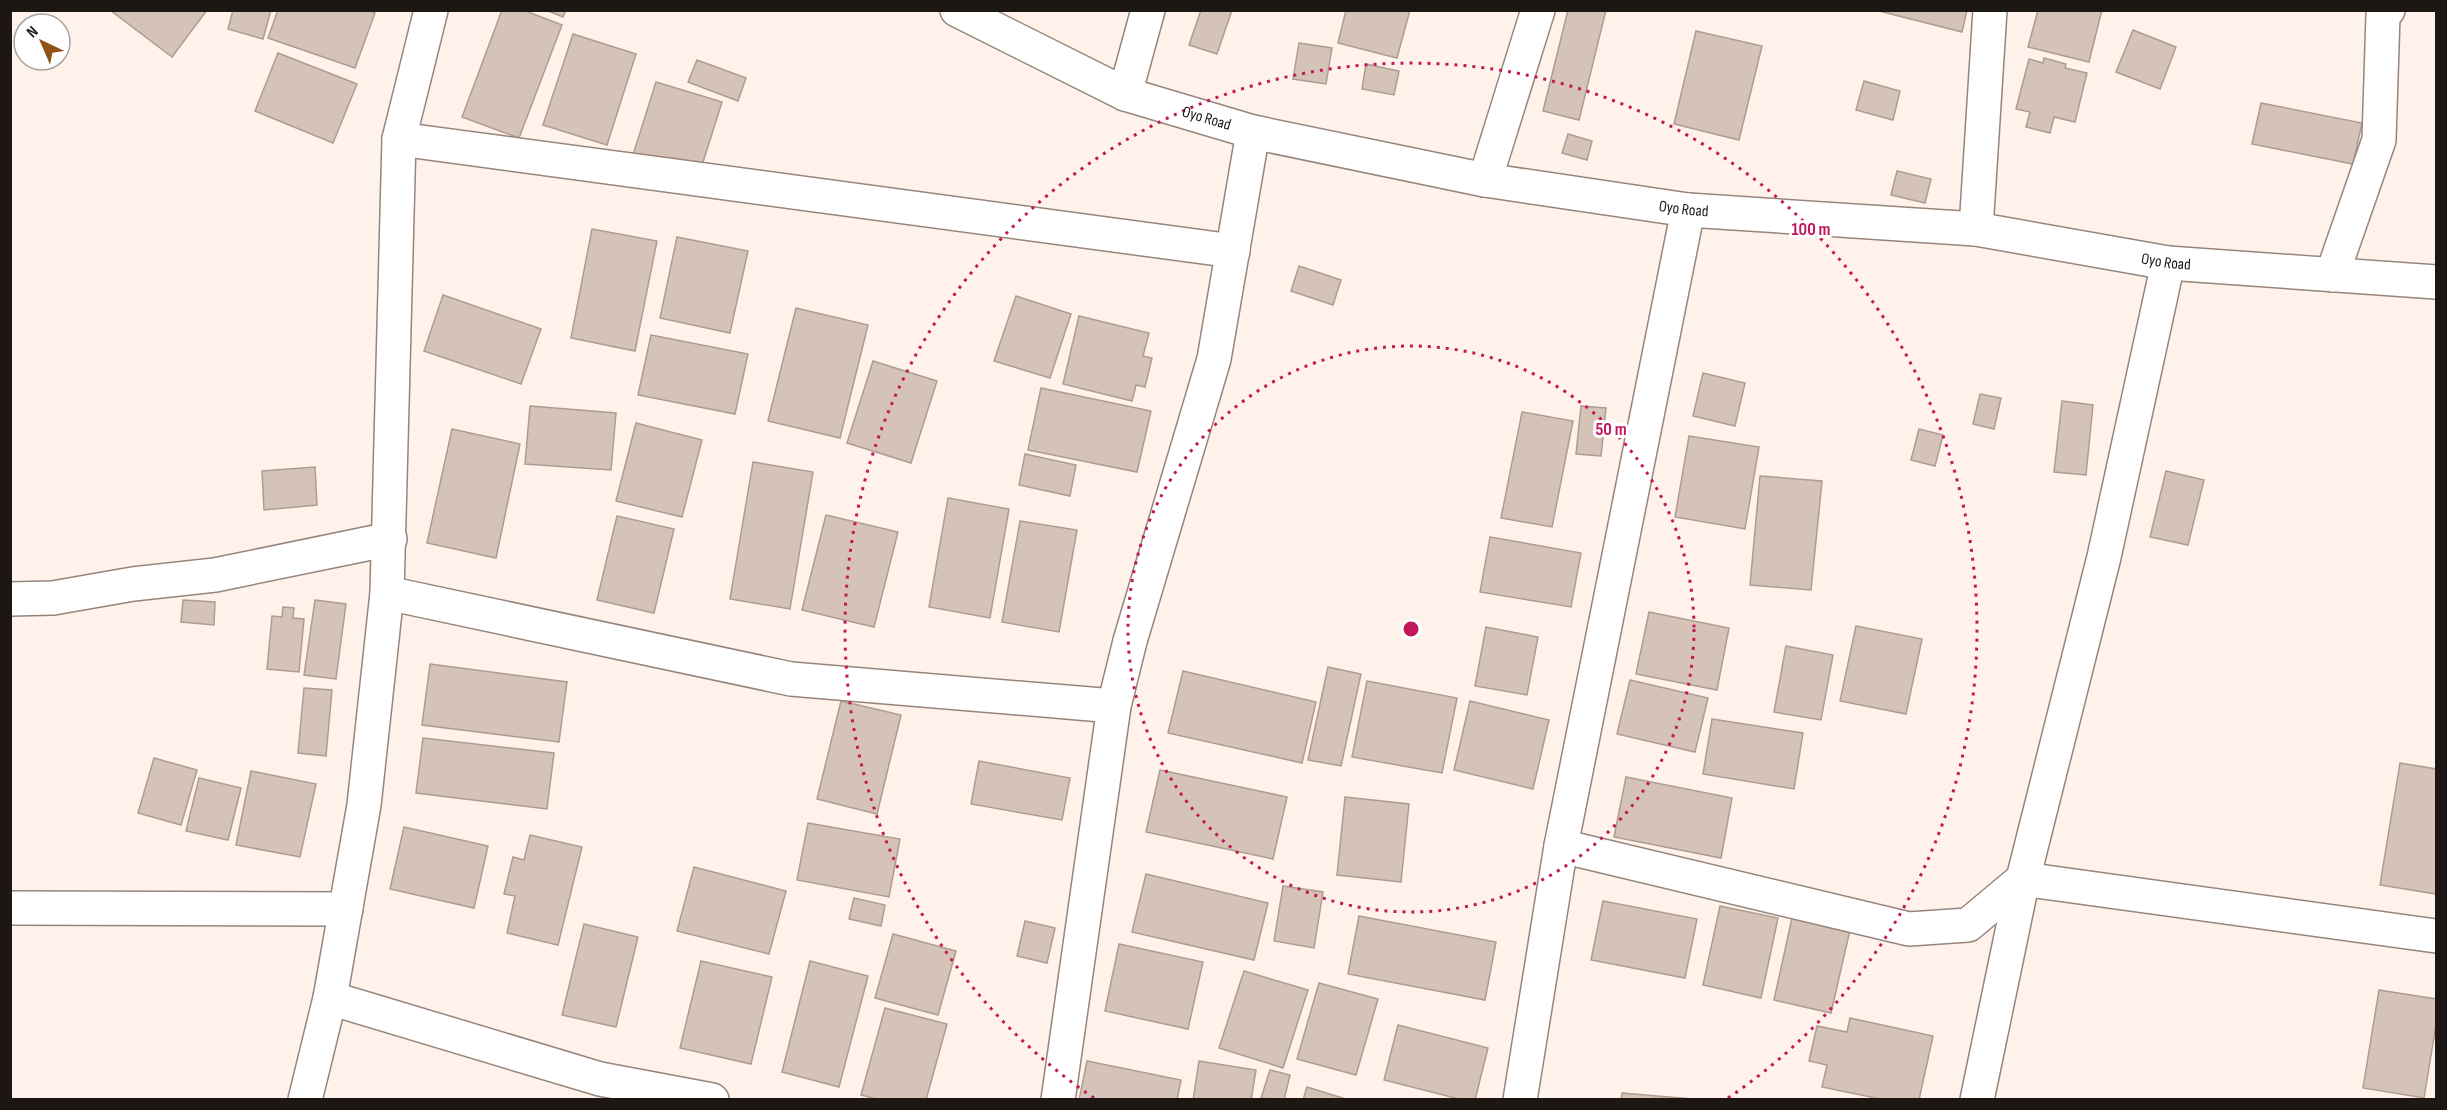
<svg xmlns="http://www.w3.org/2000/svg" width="2447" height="1110" viewBox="0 0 2447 1110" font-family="'Sofia Sans Condensed',sans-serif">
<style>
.building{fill:#d6c3b7;stroke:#ae9c91;stroke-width:1.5}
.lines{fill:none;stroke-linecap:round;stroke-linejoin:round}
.minor-casing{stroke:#97857a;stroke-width:36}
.minor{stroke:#fff;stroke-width:33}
.ring{fill:none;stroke:#c2185b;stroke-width:3;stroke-dasharray:3 6}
.labels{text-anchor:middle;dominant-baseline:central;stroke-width:6;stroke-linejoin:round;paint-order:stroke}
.street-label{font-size:16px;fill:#1d1713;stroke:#fff}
.centre{fill:#c2185b;stroke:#fff;stroke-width:3}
.ring-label{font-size:18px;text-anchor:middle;font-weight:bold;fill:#c2185b;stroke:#fff;stroke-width:6;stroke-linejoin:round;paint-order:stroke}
</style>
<rect width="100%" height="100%" fill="#fef2eb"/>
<g class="building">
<polygon points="110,10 207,10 172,57"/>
<polygon points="233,10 271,10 263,39 228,29"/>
<polygon points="278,10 367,10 375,13 355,68 268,38"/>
<polygon points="502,10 523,10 562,25 519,138 462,117"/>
<polygon points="546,10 566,10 563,17"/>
<polygon points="1201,10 1232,10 1217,54 1189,45"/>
<polygon points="1346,10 1410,10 1397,58 1338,43"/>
<polygon points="1568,10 1606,10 1579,120 1543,111"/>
<polygon points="1875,10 1967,10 1962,32"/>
<polygon points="2038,10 2102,10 2089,62 2028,47"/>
<polygon points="2133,30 2176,47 2160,89 2116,72"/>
<polygon points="1696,31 1762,46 1739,140 1674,124"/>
<polygon points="573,34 636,54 607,145 543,125"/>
<polygon points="1299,43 1332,48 1326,84 1293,79"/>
<polygon points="278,53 357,84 333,143 255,111"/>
<polygon points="2044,58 2066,64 2065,68 2087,73 2075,122 2054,117 2050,133 2026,127 2030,112 2016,109 2029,59 2043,63"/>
<polygon points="697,60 746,78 738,101 688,82"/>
<polygon points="1366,64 1399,71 1394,95 1362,89"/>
<polygon points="1864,81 1900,91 1893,120 1856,110"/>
<polygon points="656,82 722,102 698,178 632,158"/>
<polygon points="2261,103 2362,123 2353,164 2252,144"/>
<polygon points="1568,134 1592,141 1587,160 1562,153"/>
<polygon points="1897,171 1931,179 1925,203 1891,195"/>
<polygon points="592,229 657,241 635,351 571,338"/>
<polygon points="677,237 748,251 730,333 660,318"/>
<polygon points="1299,266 1341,280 1333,305 1291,291"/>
<polygon points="443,295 541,329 521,384 424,351"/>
<polygon points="1016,296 1071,314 1050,378 994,361"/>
<polygon points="796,308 868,325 840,438 768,421"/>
<polygon points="1079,316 1149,333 1143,356 1152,358 1145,387 1136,385 1132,401 1063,384"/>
<polygon points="651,335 748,354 735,414 638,395"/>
<polygon points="873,361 937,381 911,463 847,443"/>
<polygon points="1703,373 1745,383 1735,426 1693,416"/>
<polygon points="1041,388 1151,411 1137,472 1028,450"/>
<polygon points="1980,394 2001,398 1994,429 1973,424"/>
<polygon points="2062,401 2093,405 2086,475 2054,472"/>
<polygon points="530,406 616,413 611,470 525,464"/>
<polygon points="1581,406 1606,408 1601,456 1576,454"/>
<polygon points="1522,412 1573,421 1552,527 1501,518"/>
<polygon points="636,423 702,440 682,517 616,501"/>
<polygon points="452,429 520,444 496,558 427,543"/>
<polygon points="1919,429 1943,435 1935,466 1911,460"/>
<polygon points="1689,436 1759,447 1745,529 1675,517"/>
<polygon points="1025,454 1076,465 1070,496 1019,485"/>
<polygon points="753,462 813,472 790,609 730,599"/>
<polygon points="315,467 317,505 264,510 262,471"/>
<polygon points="2166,471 2204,480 2188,545 2150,537"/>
<polygon points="1760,476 1822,481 1811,590 1750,585"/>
<polygon points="948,498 1009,509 990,618 929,607"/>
<polygon points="826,515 898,532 874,627 802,610"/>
<polygon points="617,516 674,529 654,613 597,600"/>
<polygon points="1020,521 1077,530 1059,632 1002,622"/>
<polygon points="1490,537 1581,553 1571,607 1480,592"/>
<polygon points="183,600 215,602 214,625 181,622"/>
<polygon points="315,600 346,604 336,679 304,675"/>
<polygon points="283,607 294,608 293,618 304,619 299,672 267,669 272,616 282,617"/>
<polygon points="1649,612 1729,628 1717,690 1636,674"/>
<polygon points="1856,626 1922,639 1906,714 1840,701"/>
<polygon points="1486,627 1538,637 1527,695 1475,686"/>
<polygon points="1786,646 1833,655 1821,720 1774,712"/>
<polygon points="430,664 567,682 559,742 422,725"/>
<polygon points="1328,667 1361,674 1341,766 1308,760"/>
<polygon points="1183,671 1316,702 1302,763 1168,733"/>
<polygon points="1630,680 1708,698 1695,752 1617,734"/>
<polygon points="1367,681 1457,698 1442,773 1352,757"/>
<polygon points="304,688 332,690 326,756 298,753"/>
<polygon points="841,701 901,715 877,814 817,799"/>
<polygon points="1470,701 1549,720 1533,789 1454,770"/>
<polygon points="1712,719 1803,733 1794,789 1703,774"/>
<polygon points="423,738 554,753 547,809 416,793"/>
<polygon points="154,758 197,770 181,825 138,813"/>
<polygon points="979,761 1070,778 1062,820 971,804"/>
<polygon points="2400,763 2436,769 2436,894 2380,885"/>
<polygon points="1160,770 1287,797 1273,859 1146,832"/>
<polygon points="251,771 316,784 300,857 236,845"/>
<polygon points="1626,777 1732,798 1721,858 1614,837"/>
<polygon points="199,778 241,788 228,840 186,831"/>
<polygon points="1345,797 1409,804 1401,882 1337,875"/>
<polygon points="808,823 900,839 889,897 797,880"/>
<polygon points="404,827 488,846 474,908 390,889"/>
<polygon points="530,835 582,847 558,945 507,933 515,896 504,894 513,857 524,860"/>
<polygon points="694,867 786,891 769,954 677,931"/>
<polygon points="1146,874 1268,903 1254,960 1132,932"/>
<polygon points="1283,886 1323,892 1314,948 1274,941"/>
<polygon points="854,898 885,905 881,926 849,919"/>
<polygon points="1603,901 1697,919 1685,978 1591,960"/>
<polygon points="1720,906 1778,918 1761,998 1703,985"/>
<polygon points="1359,916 1496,942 1485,1000 1348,974"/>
<polygon points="1792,918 1850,930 1831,1013 1774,1000"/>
<polygon points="1025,921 1055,928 1047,963 1017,956"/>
<polygon points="584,924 638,937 616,1027 562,1015"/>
<polygon points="893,934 956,951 938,1015 875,998"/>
<polygon points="1119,944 1203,962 1188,1029 1105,1011"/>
<polygon points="701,961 772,977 751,1064 680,1048"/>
<polygon points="810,961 868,976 839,1087 782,1072"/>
<polygon points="1244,971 1308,990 1283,1068 1219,1048"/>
<polygon points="1319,983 1378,999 1356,1075 1297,1059"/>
<polygon points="2379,990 2436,999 2436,1025 2424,1098 2363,1088"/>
<polygon points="885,1008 947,1024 926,1100 880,1100 861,1095"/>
<polygon points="1850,1018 1933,1036 1919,1100 1885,1100 1822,1087 1827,1065 1809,1061 1817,1026 1847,1032"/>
<polygon points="1398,1025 1488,1048 1475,1100 1463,1100 1384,1080"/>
<polygon points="1087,1061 1181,1080 1177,1100 1079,1100"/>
<polygon points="1199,1061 1256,1070 1251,1100 1193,1100"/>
<polygon points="1270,1070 1290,1075 1284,1100 1261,1098"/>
<polygon points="1307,1087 1349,1100 1303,1100"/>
<polygon points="1622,1093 1693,1099 1621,1100"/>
</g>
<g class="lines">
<defs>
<g id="minor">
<path id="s1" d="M957 10 1125 94 1253 132 1485 180 1688 210 1976 229 2168 263 2436 282"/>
<polyline points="1125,94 1148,10"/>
<polyline points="399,139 1233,251"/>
<polyline points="1485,180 1538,10"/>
<polyline points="1976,229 1990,10"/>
<polyline points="2332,275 2379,140 2383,15 2388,10"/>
<polyline points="387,593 791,679 1114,706"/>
<polyline points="10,599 53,598 133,584 215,575 390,539"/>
<polyline points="1561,846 1909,929 1968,925 2023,879 2436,936"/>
<polyline points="10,908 346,909"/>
<polyline points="330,998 600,1079 712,1100"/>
<polyline points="305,1100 330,998 364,805 387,593 399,139 431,10"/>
<polyline points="1058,1100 1114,706 1130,641 1214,359 1253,132"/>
<polyline points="1520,1100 1561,846 1688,210"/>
<polyline points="1977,1100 2023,879 2104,557 2168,263"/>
</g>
</defs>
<use href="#minor" class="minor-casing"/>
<use href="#minor" class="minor"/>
</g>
<g class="ring">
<circle cx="1411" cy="629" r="283"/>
<path d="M1094 1098A566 566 0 1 1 1728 1098"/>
</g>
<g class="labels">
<g class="street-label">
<text stroke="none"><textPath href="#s1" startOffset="273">Oyo Road</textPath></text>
<text stroke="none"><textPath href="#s1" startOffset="759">Oyo Road</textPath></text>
<text stroke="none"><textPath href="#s1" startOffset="1245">Oyo Road</textPath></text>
</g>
</g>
<circle cx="1411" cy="629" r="9" class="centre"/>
<g class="ring-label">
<text x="1811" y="235">100 m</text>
<text x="1611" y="435">50 m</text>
</g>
<rect width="2447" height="1110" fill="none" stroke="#1d1713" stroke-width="24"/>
<g transform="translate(42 42) rotate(316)"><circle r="28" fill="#ffffff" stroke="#a5a2a1" stroke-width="1.5"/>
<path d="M0-4.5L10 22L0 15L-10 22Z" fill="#92531a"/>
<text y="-9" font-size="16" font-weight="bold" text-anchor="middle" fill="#1d1713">N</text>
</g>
</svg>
